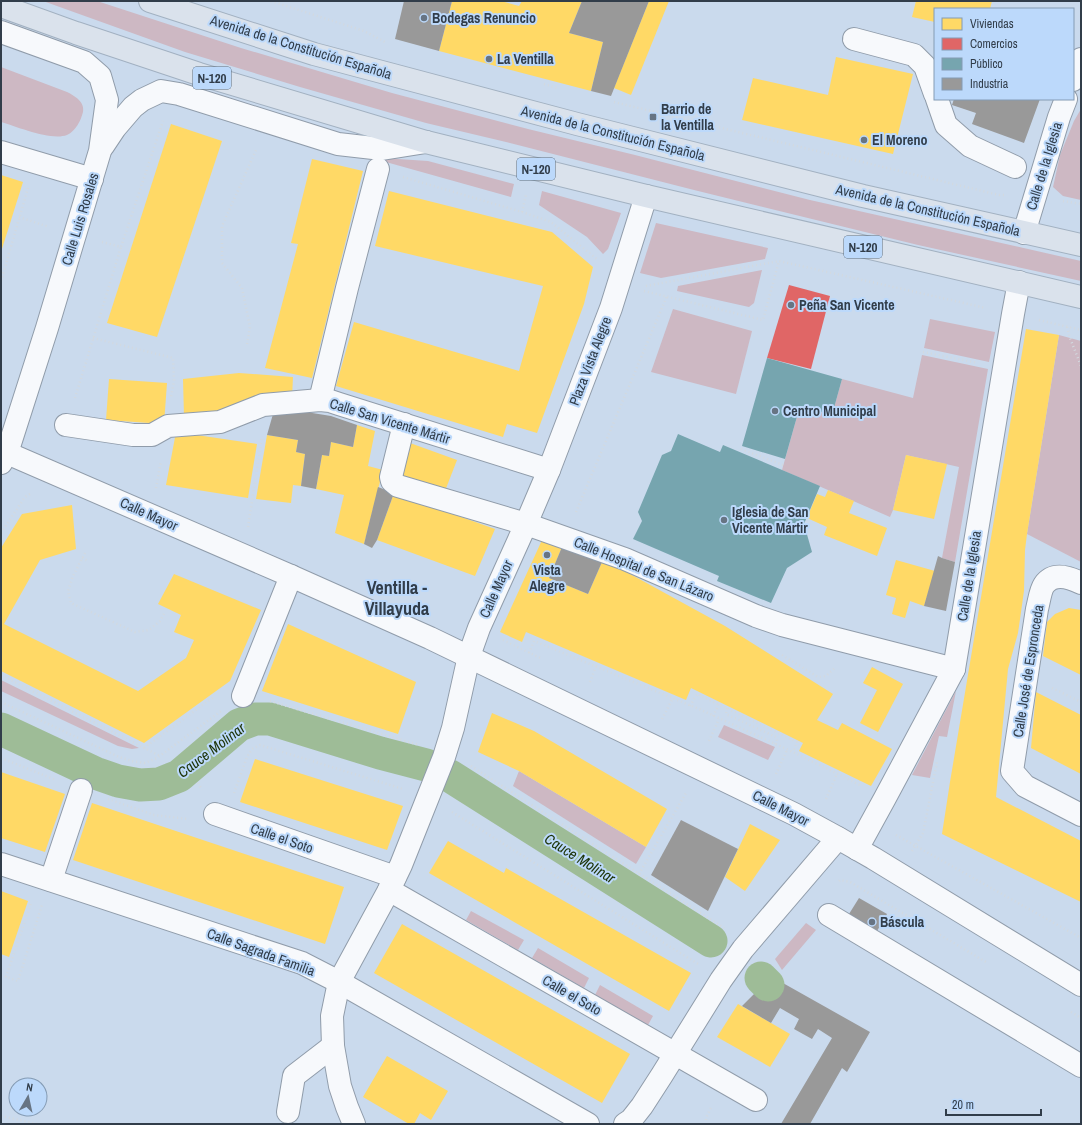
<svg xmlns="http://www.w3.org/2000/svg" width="1082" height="1125" viewBox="0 0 1082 1125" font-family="'Archivo Narrow',sans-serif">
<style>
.green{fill:#cdb8c3}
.homes{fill:#ffd966}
.shops{fill:#e06666}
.public{fill:#76a5af}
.industry{fill:#999}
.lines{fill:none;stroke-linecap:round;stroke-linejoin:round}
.canal{stroke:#9ebc97;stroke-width:33}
.minor-casing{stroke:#909caa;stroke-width:24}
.highway-casing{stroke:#a2b1c1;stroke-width:24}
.path{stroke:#d3d9df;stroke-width:2.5;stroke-dasharray:1 3;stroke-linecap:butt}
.minor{stroke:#f7f9fc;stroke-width:22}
.highway{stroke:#dae2ec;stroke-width:22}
.poi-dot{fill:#677483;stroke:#bcd9fb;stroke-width:1.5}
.labels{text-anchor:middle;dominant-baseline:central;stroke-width:4;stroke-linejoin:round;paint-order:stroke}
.shield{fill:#bcd9fb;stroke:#5b6c7f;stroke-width:1}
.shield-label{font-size:13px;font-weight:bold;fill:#313d4a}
.poi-label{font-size:14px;font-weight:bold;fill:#313d4a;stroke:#bcd9fb;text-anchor:start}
.street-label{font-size:14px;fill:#313d4a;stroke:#bcd9fb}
.water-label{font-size:15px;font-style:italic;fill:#1c3306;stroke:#bcd9fb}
.district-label{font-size:18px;font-weight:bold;fill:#313d4a;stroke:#bcd9fb}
</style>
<rect width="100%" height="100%" fill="#cadaed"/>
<g class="green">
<polygon points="43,1 97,1 241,48 392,93 528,129 635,155 810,200 1081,261 1081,281 918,245 694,190 506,142 426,123 300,87 185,52"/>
<path d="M1 67 67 92C75 96 85 102 83 112 81 120 76 131 67 135 51 141 18 127 1 122Z"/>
<polygon points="1081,109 1081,200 1063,196 1053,187 1060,155 1074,121"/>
<polygon points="368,157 428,161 514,184 511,197"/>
<polygon points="542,191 621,213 608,249 603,254 587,237 539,205"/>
<polygon points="656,223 768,248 765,259 661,278 640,273"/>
<polygon points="762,270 754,303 749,307 677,291 678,286"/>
<polygon points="673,309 752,331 736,394 651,372"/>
<polygon points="930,319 995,332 989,362 924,348"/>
<polygon points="1059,335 1081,341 1081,562 1027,534"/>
<polygon points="922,355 988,369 955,562 942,558 959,467 906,455 893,510 890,517 782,470 800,406 832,415 842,379 913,398"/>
<polygon points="1,680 139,748 132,749 118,746 1,691"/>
<polygon points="956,691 947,737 939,736 930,778 912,775"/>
<polygon points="724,725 775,747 768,760 718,737"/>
<polygon points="519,771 646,847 636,864 513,786"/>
<polygon points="471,911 524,940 518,950 466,920"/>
<polygon points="806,923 816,930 782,970 775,959"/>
<polygon points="538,948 589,978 584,988 532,958"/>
<polygon points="600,985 653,1016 648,1025 595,995"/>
</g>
<g class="homes">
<polygon points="452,1 501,1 519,6 522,1 582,1 569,33 603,42 591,91 439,51"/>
<polygon points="649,1 669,1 631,95 614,88"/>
<polygon points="916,1 992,1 990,9 935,9 935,22 912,17"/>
<polygon points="836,57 913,74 893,154 742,120 753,78 828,95"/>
<polygon points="171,124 222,141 157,337 107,323"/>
<polygon points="312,159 363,171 312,378 265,368 298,244 291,243"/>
<polygon points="1,175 23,182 1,252"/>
<polygon points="389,191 552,232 593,267 584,304 537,433 507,424 503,437 336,386 354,322 519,371 543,286 375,246"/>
<polygon points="1026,329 1059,335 1027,534 1025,550 1024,591 1018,633 1008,669 996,797 1081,841 1081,902 942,834 950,782"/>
<polygon points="239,373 293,377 292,398 221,413 184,417 183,379"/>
<polygon points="109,379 167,383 164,424 106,420"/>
<polygon points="357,425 375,431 368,466 383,470 364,544 335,533 344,495 316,489 322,455 329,456 331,442 353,447"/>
<polygon points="176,432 257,444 248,498 166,485"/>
<polygon points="267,435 298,440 296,452 305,454 301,486 293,485 291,503 256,499"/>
<polygon points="410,443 457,460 445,491 399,475"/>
<polygon points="906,455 947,464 934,519 893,510"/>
<polygon points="828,490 854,501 849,513 887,528 877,556 824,535 827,527 807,518 817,494 825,497"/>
<polygon points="394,493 495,529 475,576 377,540"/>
<polygon points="72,505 76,549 40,560 4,624 138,691 186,658 194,640 174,632 181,615 158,604 174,574 261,610 230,681 144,743 1,671 1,548 22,514"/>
<polygon points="542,540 562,547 549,578 588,594 602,562 621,569 725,626 833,694 817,720 838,730 842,723 892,749 871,786 799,751 803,743 691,688 686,700 526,632 522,642 500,632"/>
<polygon points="896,560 935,571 924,606 910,601 905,618 892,614 896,598 886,595"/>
<polygon points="1069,608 1081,610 1081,675 1043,656 1047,622 1055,614"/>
<polygon points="288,624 416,682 398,734 262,691"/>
<polygon points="872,667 903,684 878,732 860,723 877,690 863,683"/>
<polygon points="1036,692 1081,715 1081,774 1031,748"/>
<polygon points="492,713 534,731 667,809 646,847 519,771 478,752"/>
<polygon points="255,759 403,806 387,850 240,802"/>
<polygon points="1,772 65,794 45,852 1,838"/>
<polygon points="92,803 344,887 325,944 73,860"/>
<polygon points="750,824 780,840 745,891 725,877"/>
<polygon points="448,841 504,873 506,868 691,973 669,1011 429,873"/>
<polygon points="1,891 28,901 9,957 1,954"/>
<polygon points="402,924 630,1054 602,1103 374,973"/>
<polygon points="738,1004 790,1034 770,1067 717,1037"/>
<polygon points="387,1056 448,1091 431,1120 420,1113 414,1124 409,1124 363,1097"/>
</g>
<polygon class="shops" points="789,285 830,296 811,369 767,358"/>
<g class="public">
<polygon points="767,358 842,379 832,415 800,406 785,459 742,446"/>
<polygon points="678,434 720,452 723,445 820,486 804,524 812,552 787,568 771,603 717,581 719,576 633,539 642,521 638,512 662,455 671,451"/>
</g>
<g class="industry">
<polygon points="404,1 452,1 439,51 395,39"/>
<polygon points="582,1 649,1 611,96 591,91 603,42 569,33"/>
<polygon points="954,99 1040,99 1024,143 972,124 976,113 952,105"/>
<polygon points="275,407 331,416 357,425 353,447 331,442 329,456 322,455 316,489 301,486 305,454 296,452 298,440 267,435"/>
<polygon points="378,487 394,493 377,540 372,548 364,544"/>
<polygon points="562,547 602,562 588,594 549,578"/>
<polygon points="938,556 942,558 955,562 946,611 924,606"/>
<polygon points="681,820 738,849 708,911 651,875"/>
<polygon points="859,898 887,914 877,931 849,914"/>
<polygon points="774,978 870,1032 847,1072 842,1068 810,1124 781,1124 832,1038 818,1029 812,1039 794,1029 799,1019 780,1008 771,1023 742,1006 755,993 758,996"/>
</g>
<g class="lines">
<g class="canal">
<polyline points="1,729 95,773 118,781 140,785 159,784 179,776 239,725 255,719 270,719 380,753 426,765"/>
<polyline points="450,776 711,941"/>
<polyline points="761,978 768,985"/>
</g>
<defs>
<g id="minor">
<polyline points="1,32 84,62 100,76 107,100 100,151 47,328 7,453 1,463"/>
<polyline points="854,39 914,55 925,66 935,94"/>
<polyline points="1073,80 1081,59"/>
<polyline points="937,99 946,125 970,146 1015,167"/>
<polyline points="103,146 115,128 133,107 142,100 161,91 179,94 338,144 382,149 426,142"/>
<polyline points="1,152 92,179"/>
<polyline points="1024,233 1059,117 1066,99"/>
<polyline points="320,400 347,288 378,169"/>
<polyline points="404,424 391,477 392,481 398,486 526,524 625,559 756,616 782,625 954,669"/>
<polyline points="66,425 133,435 152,435 168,426 220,422 263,405 320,400 330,401 339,404 549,470"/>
<polyline points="7,453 291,576 430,638 794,814 838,838 873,858 1081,985"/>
<path d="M1081 583C1069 577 1053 572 1044 585 1040 591 1039 602 1037 609L1012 771 1025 786 1081 815"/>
<polyline points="243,696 291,576"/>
<polyline points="215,814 395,877"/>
<polyline points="857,849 885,798 954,669 1013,314 1019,282"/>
<polyline points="1,864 302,963 339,982 588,1124"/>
<polyline points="51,880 81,790"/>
<polyline points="389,890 756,1100"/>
<polyline points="829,915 1081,1066"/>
<polyline points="288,1112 294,1076 333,1046"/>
<polyline points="354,1124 347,1107 340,1086 333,1046 332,1016 339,982 389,890 401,865 444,757 453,728 469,656 479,628 526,524 549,470 611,308 646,196"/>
<polyline points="625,1124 631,1120 642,1106 662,1075 721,980 743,949 838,838"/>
</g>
<g id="highway">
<polyline points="150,1 314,54 577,124 863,196 1081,245"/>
<polyline points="1,6 76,33 199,74 426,142 646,196 1081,297"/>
</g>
</defs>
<use href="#minor" class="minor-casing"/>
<use href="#highway" class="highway-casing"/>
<g class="path">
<polyline points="271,1 364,31 385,42"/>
<polyline points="544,84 557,88"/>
<polyline points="614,102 999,195 1006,195"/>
<polyline points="403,177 522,212 551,222 598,260"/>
<polyline points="1063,201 1081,204"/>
<polyline points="522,212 526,195"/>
<polyline points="19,217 49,227"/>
<polyline points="102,242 121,247 163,121"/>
<polyline points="1,281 28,188"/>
<polyline points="646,286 779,261"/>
<polyline points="644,291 763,320 779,261 986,308"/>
<polyline points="1039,320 1081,330"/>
<polyline points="1067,327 1070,338 1081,366"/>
<polyline points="93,338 173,358 174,381 171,397"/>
<polyline points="247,344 250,327 242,288 222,263 222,226 257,148"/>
<polyline points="923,352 978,363"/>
<polyline points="75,398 121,247"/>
<polyline points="741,449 783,465"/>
<polyline points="156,488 161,461"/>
<polyline points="576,512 667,296"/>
<polyline points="248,527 262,436"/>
<polyline points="1,533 25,497 30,494"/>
<polyline points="85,553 73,576 68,591 71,603 135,632 149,630 160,621 165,612"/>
<polyline points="82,558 88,561"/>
<polyline points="503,640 540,658"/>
<polyline points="529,653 534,641 699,709 793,752 860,785"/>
<polyline points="782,655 818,677 826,676 836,667"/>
<polyline points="1,675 160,756"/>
<polyline points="590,682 596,666"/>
<polyline points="1052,688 1081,702"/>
<polyline points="270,701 419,745"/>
<polyline points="1,702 119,757 132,761 145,763 157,758 221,711"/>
<polyline points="690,706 697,694 797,742 793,752"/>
<polyline points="727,708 726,714 728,715 776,737 777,741 775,744"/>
<polyline points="713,716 719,704"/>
<polyline points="662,719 673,698"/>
<polyline points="709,741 719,719"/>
<polyline points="144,748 215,696"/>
<polyline points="1,758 56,780"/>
<polyline points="471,766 724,928"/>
<polyline points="776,774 787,750"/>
<polyline points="198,783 202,790"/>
<polyline points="234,793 247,757 252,749 260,745 403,789"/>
<polyline points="108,799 154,815 188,819"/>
<polyline points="826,799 837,774"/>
<polyline points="452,812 698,964"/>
<polyline points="896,835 1081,938"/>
<polyline points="912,851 923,833 937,762"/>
<polyline points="639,874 686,793"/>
<polyline points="839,881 840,880 850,882 986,962"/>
<polyline points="1,975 18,981 42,905"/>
<polyline points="6,977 31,903"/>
<polyline points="1071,1012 1081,1018"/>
<polyline points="1,1116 37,1124"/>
<polyline points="706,1124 706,1118 712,1106"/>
</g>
<use href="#minor" class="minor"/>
<use href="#highway" class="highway"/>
</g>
<g class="poi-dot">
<circle cx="424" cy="18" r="4"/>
<circle cx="489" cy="59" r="4"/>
<rect x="649" y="113" width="8" height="8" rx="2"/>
<circle cx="864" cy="140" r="4"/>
<circle cx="791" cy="305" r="4"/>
<circle cx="775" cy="411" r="4"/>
<circle cx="724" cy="520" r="4"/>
<circle cx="547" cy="555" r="4"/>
<circle cx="872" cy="922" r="4"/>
</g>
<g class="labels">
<g class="shield">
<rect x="193" y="67" width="38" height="22" rx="3"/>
<rect x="517" y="158" width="38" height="22" rx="3"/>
<rect x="844" y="236" width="38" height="22" rx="3"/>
</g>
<g class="shield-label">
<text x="212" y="78">N-120</text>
<text x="536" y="169">N-120</text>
<text x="863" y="247">N-120</text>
</g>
<g class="poi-label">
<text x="432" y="18">Bodegas Renuncio</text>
<text x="497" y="59">La Ventilla</text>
<text x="661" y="109">Barrio de<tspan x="661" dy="16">la Ventilla</tspan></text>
<text x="872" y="140">El Moreno</text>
<text x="799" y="305">Peña San Vicente</text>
<text x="783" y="411">Centro Municipal</text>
<text x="732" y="512">Iglesia de San<tspan x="732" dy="16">Vicente Mártir</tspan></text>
<text x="547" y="570" text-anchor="middle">Vista<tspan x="547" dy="16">Alegre</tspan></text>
<text x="880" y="922">Báscula</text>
</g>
<g class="street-label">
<text transform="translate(301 47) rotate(17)">Avenida de la Constitución Española</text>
<text transform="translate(613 133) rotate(14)">Avenida de la Constitución Española</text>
<text transform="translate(1044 166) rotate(-73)">Calle de la Iglesia</text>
<text transform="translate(928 210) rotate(13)">Avenida de la Constitución Española</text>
<text transform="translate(80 219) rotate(-73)">Calle Luis Rosales</text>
<text transform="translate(590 361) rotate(-69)">Plaza Vista Alegre</text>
<text transform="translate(390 421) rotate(17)">Calle San Vicente Mártir</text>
<text transform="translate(149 514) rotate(24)">Calle Mayor</text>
<text transform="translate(644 569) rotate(22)">Calle Hospital de San Lázaro</text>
<text transform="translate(969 576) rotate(-81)">Calle de la Iglesia</text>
<text transform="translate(496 589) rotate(-66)">Calle Mayor</text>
<text transform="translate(1028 671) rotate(-81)">Calle José de Espronceda</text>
<text transform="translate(781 808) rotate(27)">Calle Mayor</text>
<text transform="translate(282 838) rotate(19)">Calle el Soto</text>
<text transform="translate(261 952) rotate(20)">Calle Sagrada Familia</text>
<text transform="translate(572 995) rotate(30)">Calle el Soto</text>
</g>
<g class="water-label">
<text transform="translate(211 750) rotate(-37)">Cauce Molinar</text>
<text transform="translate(580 858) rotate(32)">Cauce Molinar</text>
</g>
<g class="district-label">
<text x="397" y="587">Ventilla -<tspan x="397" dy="21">Villayuda</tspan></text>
</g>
</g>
<rect width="1082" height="1125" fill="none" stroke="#313d4a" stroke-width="4"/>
<rect x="934" y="8" width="140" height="92" fill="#bcd9fb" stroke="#849bb4"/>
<rect x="942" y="18" width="20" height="12" fill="#ffd966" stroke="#849bb4"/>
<text x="970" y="28" font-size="12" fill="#313d4a">Viviendas</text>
<rect x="942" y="38" width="20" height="12" fill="#e06666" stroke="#849bb4"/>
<text x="970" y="48" font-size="12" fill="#313d4a">Comercios</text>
<rect x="942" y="58" width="20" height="12" fill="#76a5af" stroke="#849bb4"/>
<text x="970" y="68" font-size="12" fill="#313d4a">Público</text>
<rect x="942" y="78" width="20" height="12" fill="#999999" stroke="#849bb4"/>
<text x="970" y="88" font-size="12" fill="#313d4a">Industria</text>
<g transform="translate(28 1097) rotate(9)"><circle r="19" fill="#bcd9fb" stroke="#849bb4"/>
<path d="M0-3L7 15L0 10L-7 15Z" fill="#677483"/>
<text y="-6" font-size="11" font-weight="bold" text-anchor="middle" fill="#313d4a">N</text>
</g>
<path d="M946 1109v6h95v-6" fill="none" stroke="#313d4a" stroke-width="2"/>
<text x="952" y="1109" font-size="12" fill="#313d4a" stroke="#bcd9fb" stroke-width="3" paint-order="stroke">20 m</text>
</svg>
